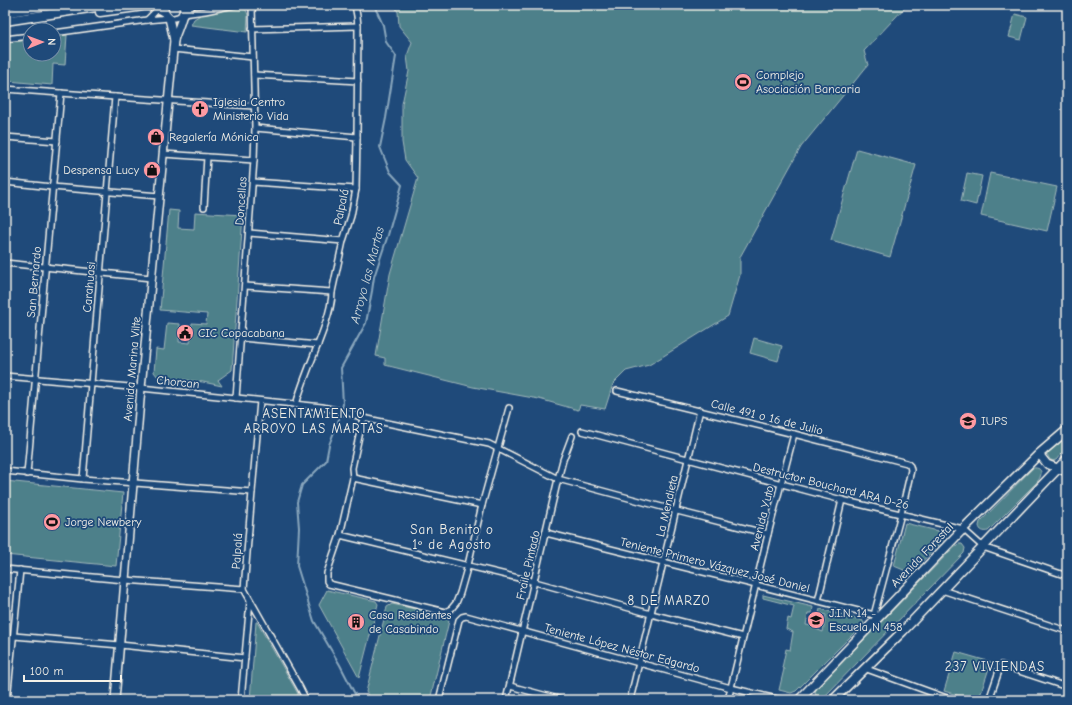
<svg xmlns="http://www.w3.org/2000/svg" width="1072" height="705" viewBox="0 0 1072 705" font-family="'Comic Neue',sans-serif">
<style>
.green{fill:#4e808a;stroke:#a1b8b9}
.lines{fill:none;stroke-linecap:round;stroke-linejoin:round}
.stream{stroke:#8aa7bd;stroke-width:2}
.street-casing{stroke:#f4f1e8;stroke-width:8}
.secondary-casing{stroke:#f4f1e8;stroke-width:10}
.primary-casing{stroke:#f4f1e8;stroke-width:11}
.street{stroke:#1f4a7a;stroke-width:5}
.secondary{stroke:#1f4a7a;stroke-width:7}
.primary{stroke:#1f4a7a;stroke-width:8}
.labels{text-anchor:middle;dominant-baseline:central;stroke-width:3.5;stroke-linejoin:round;paint-order:stroke}
.poi-label{font-size:12px;fill:#f4f1e8;stroke:#1f4a7a;text-anchor:start}
.street-label{font-size:12px;fill:#f4f1e8;stroke:#1f4a7a}
.water-label{font-size:13px;font-style:italic;fill:#d9dfdd;stroke:#1f4a7a}
.neighbourhood-label{font-size:13px;letter-spacing:1px;fill:#f4f1e8;stroke:#1f4a7a}
</style>
<rect width="100%" height="100%" fill="#1f4a7a"/>
<filter id="ink" filterUnits="userSpaceOnUse"><feTurbulence type="fractalNoise" baseFrequency=".025" numOctaves="2"/><feDisplacementMap in="SourceGraphic" scale="8" xChannelSelector="R" yChannelSelector="G"/><feConvolveMatrix kernelMatrix="1 2 1 2 8 2 1 2 1" color-interpolation-filters="sRGB"/></filter>
<g filter="url(#ink)">
<g class="green">
<polygon points="394,5 907,5 864,51 868,65 801,147 740,257 740,275 728,316 649,365 626,371 613,384 605,409 580,405 578,410 539,399 473,387 385,365 385,358 376,356 390,274 418,178 405,160 402,142 402,104 409,71 407,56 412,42 399,26 398,12"/>
<polygon points="241,6 246,10 248,15 247,32 191,25 194,19 202,14"/>
<polygon points="1015,14 1027,17 1021,40 1009,37"/>
<polygon points="67,35 65,65 53,64 52,85 8,81 5,78 8,45 11,42 30,40 30,54 54,54 54,37"/>
<polygon points="857,149 916,165 890,257 831,240"/>
<polygon points="967,173 982,176 976,205 961,201"/>
<polygon points="990,173 1057,187 1047,231 981,216"/>
<polygon points="169,210 179,211 178,228 194,229 195,212 243,215 232,370 218,380 222,386 203,382 158,377 154,372 156,349 164,350 167,323 180,324 179,342 190,343 192,323 206,324 207,314 160,310"/>
<polygon points="754,338 782,346 778,361 750,353"/>
<path d="M1067 436V447L1056 460C1050 462 1048 458 1047 452Z"/>
<path d="M1033 468C1044 467 1042 476 1037 482L988 531C984 532 980 531 979 526L980 522Z"/>
<polygon points="5,481 123,493 116,566 5,555"/>
<polygon points="905,523 942,532 944,539 911,573 894,566"/>
<polygon points="959,544 962,544 965,548 964,553 825,696 821,698 817,697 815,693 816,689 955,546"/>
<polygon points="327,590 376,601 378,604 359,678 319,605"/>
<polygon points="763,595 813,607 812,613 808,613 806,625 816,626 816,629 823,632 826,615 819,613 820,609 862,620 864,623 796,691 791,693 779,690 784,669 782,668 786,649 790,650 793,632 786,629 788,618 791,619 794,606 763,598"/>
<polygon points="392,604 447,616 449,621 430,700 382,700 369,697 366,692 387,607"/>
<polygon points="256,622 257,622 297,692 298,694 297,700 250,700"/>
<polygon points="956,652 991,662 979,699 976,700 973,700 944,691"/>
</g>
<g class="lines">
<polyline class="stream" points="358,700 340,665 314,621 297,566 299,528 297,502 302,485 326,461 329,445 339,419 343,404 341,368 366,323 372,291 374,277 388,235 402,185 390,172 380,147 386,118 396,56 386,42 383,25 374,5"/>
<defs>
<g id="street">
<polyline points="147,20 159,8"/>
<polyline points="252,29 358,26"/>
<polyline points="54,33 147,20 169,18 174,18 178,17 183,14 205,11 234,5"/>
<polyline points="5,39 30,36"/>
<polyline points="173,49 253,57"/>
<polyline points="254,75 358,81"/>
<polyline points="5,89 115,97 254,106"/>
<polyline points="255,128 357,137"/>
<polyline points="5,137 57,141"/>
<polyline points="163,154 254,160"/>
<polyline points="5,182 52,187 159,196"/>
<polyline points="253,182 356,189"/>
<polyline points="204,207 207,157"/>
<polyline points="249,233 343,241"/>
<polyline points="5,263 151,278"/>
<polyline points="245,286 332,292"/>
<polyline points="241,338 318,345"/>
<polyline points="5,376 141,388 322,407 349,413 363,418 489,444 558,479 677,511 768,534"/>
<polyline points="617,391 794,434 907,463 910,466 911,470 901,514 874,615"/>
<polyline points="236,398 254,160 255,128 252,5"/>
<polyline points="260,401 252,492 244,589 300,688 305,698 304,700"/>
<path d="M296 405C303 379 315 354 324 328 328 316 332 305 332 292L343 241 351 216 356 189 357 137 358 26 357 16 355 5"/>
<polyline points="363,418 352,468 353,478 340,535 327,573 327,581 329,584 445,612 451,609 456,603 460,593 468,565 482,505 509,408"/>
<polyline points="582,431 842,500 963,529 983,547 1067,576"/>
<polyline points="5,471 83,479 252,492"/>
<polyline points="27,474 61,93"/>
<polyline points="353,478 482,505"/>
<polyline points="83,479 115,97"/>
<polyline points="546,533 756,585 874,615 875,616"/>
<polyline points="340,535 535,582 651,614 743,637"/>
<polyline points="5,569 125,580 244,589"/>
<polyline points="942,590 1067,631"/>
<polyline points="818,601 842,500"/>
<polyline points="14,636 120,645 245,658"/>
<polyline points="864,668 952,700"/>
<polyline points="510,686 562,700"/>
<polyline points="7,700 20,570"/>
<polyline points="241,700 250,601"/>
<polyline points="439,700 459,620 462,617 466,616 731,688 781,700"/>
<polyline points="506,700 558,479 563,460 572,436"/>
<polyline points="630,700 700,410"/>
<polyline points="728,700 768,534 794,434"/>
<polyline points="989,700 1001,665 1067,687"/>
</g>
<g id="secondary">
<polyline points="164,5 164,12 169,18 174,40"/>
<polyline points="1039,454 1047,464 1067,472"/>
<path d="M115 700 141 388 174 40C177 30 185 15 184 5"/>
</g>
<g id="primary">
<polyline points="100,12 144,6 154,6 164,12"/>
<polyline points="5,13 51,5"/>
<polyline points="183,14 191,5"/>
<polyline points="5,21 109,5"/>
<polyline points="799,700 963,529 1039,454 1067,430"/>
<polyline points="833,700 903,631 1067,459"/>
</g>
</defs>
<use href="#street" class="street-casing"/>
<use href="#secondary" class="secondary-casing"/>
<use href="#primary" class="primary-casing"/>
<use href="#street" class="street"/>
<use href="#secondary" class="secondary"/>
<use href="#primary" class="primary"/>
</g>
</g>
<defs>
<symbol id="stadium-disc" viewBox="-11 -11 22 22"><circle r="9.5" fill="#ff9aa2" stroke="#1f4a7a"/><path d="M0-5a6.5 5 0 1 0 0 10a6.5 5 0 1 0 0-10ZM-3.5-1.8h7v3.6h-7Z" fill="#111"/></symbol>
<symbol id="church-disc" viewBox="-11 -11 22 22"><circle r="9.5" fill="#ff9aa2" stroke="#1f4a7a"/><path d="M-1.2-6h2.4v3.5h3.3v2.4h-3.3V6h-2.4V-.1h-3.3v-2.4h3.3Z" fill="#111"/></symbol>
<symbol id="shop-disc" viewBox="-11 -11 22 22"><circle r="9.5" fill="#ff9aa2" stroke="#1f4a7a"/><path d="M-5-2.5h2.3a2.7 3.5 0 0 1 5.4 0H5L5.5 6h-11ZM-1.5-2.5h3a1.5 2.3 0 0 0-3 0Z" fill="#111"/></symbol>
<symbol id="civic-disc" viewBox="-11 -11 22 22"><circle r="9.5" fill="#ff9aa2" stroke="#1f4a7a"/><path d="M-.6-6.5H3V-4.5H.6V-3L4-1V1h2V6H-6V1h2V-1L-.6-3ZM-1.2 2.5V6h2.4V2.5Z" fill="#111"/></symbol>
<symbol id="school-disc" viewBox="-11 -11 22 22"><circle r="9.5" fill="#ff9aa2" stroke="#1f4a7a"/><path d="M0-5L7-2L0 1L-7-2ZM-4 1L0 2.5L4 1V4Q0 6-4 4Z" fill="#111"/></symbol>
<symbol id="building-disc" viewBox="-11 -11 22 22"><circle r="9.5" fill="#ff9aa2" stroke="#1f4a7a"/><path d="M-4-6H4V6H1V3H-1V6H-4ZM-2.5-4.3h1.7v1.8h-1.7ZM.8-4.3h1.7v1.8H.8ZM-2.5-1h1.7V.8h-1.7ZM.8-1h1.7V.8H.8Z" fill="#111"/></symbol>
</defs>
<g fill-rule="evenodd">
<use href="#stadium-disc" x="733" y="72" width="20" height="20"/>
<use href="#church-disc" x="190" y="99" width="20" height="20"/>
<use href="#shop-disc" x="146" y="127" width="20" height="20"/>
<use href="#shop-disc" x="142" y="160" width="20" height="20"/>
<use href="#civic-disc" x="175" y="323" width="20" height="20"/>
<use href="#school-disc" x="958" y="411" width="20" height="20"/>
<use href="#stadium-disc" x="42" y="512" width="20" height="20"/>
<use href="#school-disc" x="806" y="610" width="20" height="20"/>
<use href="#building-disc" x="346" y="612" width="20" height="20"/>
</g>
<g class="labels">
<g class="poi-label">
<text x="756" y="75">Complejo<tspan x="756" dy="14">Asociación Bancaria</tspan></text>
<text x="213" y="102">Iglesia Centro<tspan x="213" dy="14">Ministerio Vida</tspan></text>
<text x="169" y="137">Regalería Mónica</text>
<text x="139" y="170" text-anchor="end">Despensa Lucy</text>
<text x="198" y="333">CIC Copacabana</text>
<text x="981" y="421">IUPS</text>
<text x="65" y="522">Jorge Newbery</text>
<text x="829" y="613">J.I.N. 14 -<tspan x="829" dy="14">Escuela N 458</tspan></text>
<text x="369" y="615">Casa Residentes<tspan x="369" dy="14">de Casabindo</tspan></text>
</g>
<g class="street-label">
<text transform="translate(241 201) rotate(-86)">Doncellas</text>
<text transform="translate(341 207) rotate(-78)">Palpalá</text>
<text transform="translate(34 282) rotate(-85)">San Bernardo</text>
<text transform="translate(89 287) rotate(-85)">Carahuasi</text>
<text transform="translate(132 369) rotate(-85)">Avenida Marina Vilte</text>
<text transform="translate(178 382) rotate(6)">Chorcan</text>
<text transform="translate(767 417) rotate(14)">Calle 491 o 16 de Julio</text>
<text transform="translate(831 486) rotate(14)">Destructor Bouchard ARA D-26</text>
<text transform="translate(667 506) rotate(-77)">La Mendieta</text>
<text transform="translate(762 518) rotate(-76)">Avenida Yuto</text>
<text transform="translate(237 551) rotate(-86)">Palpalá</text>
<text transform="translate(922 555) rotate(-46)">Avenida Forestal</text>
<text transform="translate(528 565) rotate(-77)">Fraile Pintado</text>
<text transform="translate(715 565) rotate(14)">Teniente Primero Vázquez José Daniel</text>
<text transform="translate(622 648) rotate(15)">Teniente López Néstor Edgardo</text>
</g>
<g class="water-label">
<text transform="translate(367 275) rotate(-75)">Arroyo las Martas</text>
</g>
<g class="neighbourhood-label">
<text x="314" y="413">ASENTAMIENTO<tspan x="314" dy="15">ARROYO LAS MARTAS</tspan></text>
<text x="452" y="529">San Benito o<tspan x="452" dy="15">1º de Agosto</tspan></text>
<text x="669" y="600">8 DE MARZO</text>
<text x="995" y="666">237 VIVIENDAS</text>
</g>
</g>
<rect width="1072" height="705" fill="none" stroke="#1f4a7a" stroke-width="20"/>
<rect x="10" y="10" width="1052" height="685" fill="none" stroke="#f4f1e8" stroke-width="1.5" filter="url(#ink)"/>
<g transform="translate(42 42) rotate(89)"><circle r="19" fill="#1f4a7a" stroke="#748da6"/>
<path d="M0-3L7 15L0 10L-7 15Z" fill="#ff9aa2"/>
<text y="-6" font-size="11" font-weight="bold" text-anchor="middle" fill="#f4f1e8">N</text>
</g>
<path d="M24 675v6h97v-6" fill="none" stroke="#f4f1e8" stroke-width="2"/>
<text x="30" y="675" font-size="12" fill="#f4f1e8" stroke="#1f4a7a" stroke-width="3" paint-order="stroke">100 m</text>
</svg>
